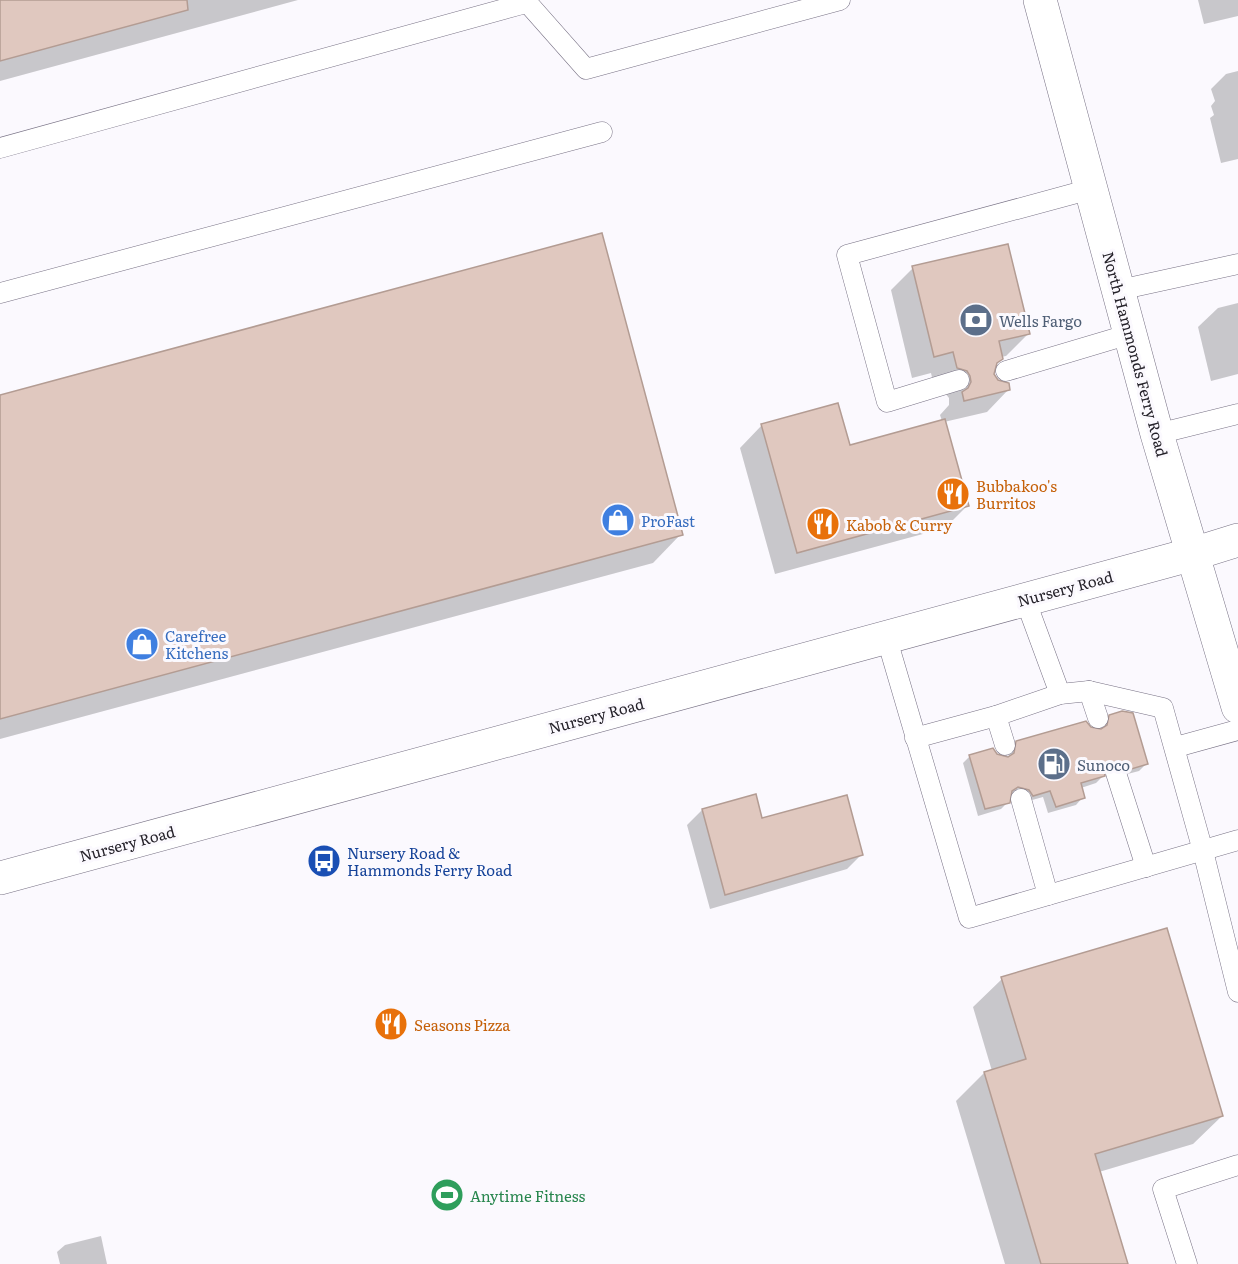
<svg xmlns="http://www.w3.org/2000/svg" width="1238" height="1264" viewBox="0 0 1238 1264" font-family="Literata,serif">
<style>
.shadow{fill:#0003}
.building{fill:#e0c8bf;stroke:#b39c93;stroke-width:1.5}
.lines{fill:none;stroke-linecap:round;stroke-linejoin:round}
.lane-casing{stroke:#787285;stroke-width:21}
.secondary-casing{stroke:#787285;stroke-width:34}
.lane{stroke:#fff;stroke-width:20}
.secondary{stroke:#fff;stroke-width:33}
.labels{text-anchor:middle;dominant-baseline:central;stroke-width:6;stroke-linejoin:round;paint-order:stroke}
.service-label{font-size:15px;fill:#4e5e75;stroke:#fbf9fe;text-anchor:start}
.street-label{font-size:15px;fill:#25222a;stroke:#fbf9fe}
.food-label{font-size:15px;fill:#c56008;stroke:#fbf9fe;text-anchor:start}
.shop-label{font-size:15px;fill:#366cbe;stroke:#fbf9fe;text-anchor:start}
.transit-label{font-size:15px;fill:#164399;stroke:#fbf9fe;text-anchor:start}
.leisure-label{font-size:15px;fill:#27864d;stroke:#fbf9fe;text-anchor:start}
</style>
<rect width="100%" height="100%" fill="#fbf9fe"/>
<g class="shadow">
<polygon points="0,0 298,0 0,81"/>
<polygon points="1198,0 1238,0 1238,16 1204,24"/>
<polygon points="1238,71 1238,159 1221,163 1210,118 1214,115 1211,106 1215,101 1211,89 1226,74"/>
<polygon points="913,268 1028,334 1006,356 1001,357 993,369 996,380 1009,389 987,412 944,422 967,506 945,528 775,574 740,448 762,425 849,447 942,421 940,415 949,405 949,398 945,393 935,390 931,373 912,378 891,290"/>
<polygon points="1238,303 1238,374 1211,381 1198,327 1218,308"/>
<polygon points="0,396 681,534 653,563 0,739"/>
<polygon points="1110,716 1146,764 1139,771 1120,776 1111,768 1103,768 1103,776 1096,783 1081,788 1083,797 1076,805 1048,813 1043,797 1025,802 1022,797 1010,794 1008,802 1001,809 978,816 963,763 970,756 996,755 1008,758 1010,750 1017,743 1090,729 1101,731 1103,724"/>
<polygon points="755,796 761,820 862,854 847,869 710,909 687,825 702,810"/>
<polygon points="1002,979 1222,1116 1193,1144 1099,1172 1127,1264 1005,1264 956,1101 984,1073 992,1071 973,1007"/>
<polygon points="101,1236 107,1264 60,1264 57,1252 65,1245"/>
</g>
<g class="building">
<polygon points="0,0 187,0 188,10 0,61"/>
<polygon points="602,233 683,535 0,719 0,395"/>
<polygon points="1008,244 1030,334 999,341 1003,359 997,363 994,374 998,380 1009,383 1010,390 964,401 962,392 968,388 971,382 970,376 967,371 957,368 953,352 934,357 912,266"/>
<polygon points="838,403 850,445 945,419 969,506 797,553 761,424"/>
<polygon points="1122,711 1133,713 1148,764 1128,770 1124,765 1119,761 1112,762 1104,770 1105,776 1081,783 1085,798 1056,807 1050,791 1033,796 1029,790 1018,787 1012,791 1010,803 985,809 969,755 993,748 997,754 1008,757 1014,753 1016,741 1086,721 1091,727 1101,729 1107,725 1109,715"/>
<polygon points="756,794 762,818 847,795 863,855 725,895 702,809"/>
<polygon points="1167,928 1223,1116 1095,1154 1128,1264 1041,1264 984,1072 1026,1059 1001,977"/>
</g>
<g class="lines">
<defs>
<g id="lane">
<polyline points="525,0 586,69 840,0"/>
<polyline points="0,148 526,3"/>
<polyline points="1119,290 1238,264"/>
<polyline points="0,293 602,132"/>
<polyline points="1006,371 1130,334"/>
<polyline points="959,380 887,402 847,255 1091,189"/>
<polyline points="1157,434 1238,414"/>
<polyline points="1025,599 1060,694"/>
<polyline points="886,636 969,918 1238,840"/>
<polyline points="1089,691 1098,718"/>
<polyline points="996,716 1005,745"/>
<polyline points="915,738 996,716 1060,694 1089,691 1163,708 1203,851 1238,992"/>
<polyline points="1176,747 1238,730"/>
<polyline points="1116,773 1146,867"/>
<polyline points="1021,799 1048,895"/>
<polyline points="1187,1264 1163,1189 1238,1165"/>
</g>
<g id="secondary">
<polyline points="1040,0 1157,434 1238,707"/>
<polyline points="0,878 1193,554 1238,540"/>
</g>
</defs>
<use href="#lane" class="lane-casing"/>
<use href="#secondary" class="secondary-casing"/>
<use href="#lane" class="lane"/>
<use href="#secondary" class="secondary"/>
</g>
<defs>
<symbol id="bank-disc" viewBox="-11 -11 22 22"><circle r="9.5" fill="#5c6f8a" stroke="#fbf9fe"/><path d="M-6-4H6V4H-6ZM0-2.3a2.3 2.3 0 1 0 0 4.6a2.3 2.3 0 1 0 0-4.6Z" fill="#fff"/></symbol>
<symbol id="restaurant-disc" viewBox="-11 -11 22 22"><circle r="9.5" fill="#e8710a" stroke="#fbf9fe"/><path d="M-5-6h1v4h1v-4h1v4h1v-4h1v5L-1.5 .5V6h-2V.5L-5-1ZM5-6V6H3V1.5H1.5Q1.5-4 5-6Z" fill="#fff"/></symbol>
<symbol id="shop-disc" viewBox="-11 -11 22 22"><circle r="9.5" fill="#3f7fe0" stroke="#fbf9fe"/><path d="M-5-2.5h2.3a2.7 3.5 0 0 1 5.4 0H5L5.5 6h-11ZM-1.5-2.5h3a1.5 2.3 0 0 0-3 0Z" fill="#fff"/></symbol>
<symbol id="fuel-disc" viewBox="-11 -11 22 22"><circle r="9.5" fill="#5c6f8a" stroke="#fbf9fe"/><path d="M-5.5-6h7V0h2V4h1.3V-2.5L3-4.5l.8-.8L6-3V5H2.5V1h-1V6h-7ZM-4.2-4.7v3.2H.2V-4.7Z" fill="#fff"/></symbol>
<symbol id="bus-disc" viewBox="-11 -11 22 22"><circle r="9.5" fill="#1a4fb4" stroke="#fbf9fe"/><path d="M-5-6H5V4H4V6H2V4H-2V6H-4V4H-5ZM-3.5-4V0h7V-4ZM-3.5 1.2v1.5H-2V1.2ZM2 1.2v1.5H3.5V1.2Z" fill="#fff"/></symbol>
<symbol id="stadium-disc" viewBox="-11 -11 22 22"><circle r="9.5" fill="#2e9e5b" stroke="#fbf9fe"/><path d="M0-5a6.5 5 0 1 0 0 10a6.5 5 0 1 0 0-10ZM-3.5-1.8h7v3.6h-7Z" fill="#fff"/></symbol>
</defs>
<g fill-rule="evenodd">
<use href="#bank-disc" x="957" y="301" width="38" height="38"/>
<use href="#restaurant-disc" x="934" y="475" width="38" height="38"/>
<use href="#shop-disc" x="599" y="501" width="38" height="38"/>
<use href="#restaurant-disc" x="804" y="505" width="38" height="38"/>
<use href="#shop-disc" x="123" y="625" width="38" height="38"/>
<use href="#fuel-disc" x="1035" y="745" width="38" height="38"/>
<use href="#bus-disc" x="305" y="842" width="38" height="38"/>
<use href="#restaurant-disc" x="372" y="1005" width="38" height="38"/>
<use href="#stadium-disc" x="428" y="1176" width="38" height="38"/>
</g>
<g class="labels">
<g class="service-label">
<text x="999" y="320">Wells Fargo</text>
<text x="1077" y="764">Sunoco</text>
</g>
<g class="street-label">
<text transform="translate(1136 354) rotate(75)">North Hammonds Ferry Road</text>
<text transform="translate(1065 588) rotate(-15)">Nursery Road</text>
<text transform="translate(596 715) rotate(-15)">Nursery Road</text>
<text transform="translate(127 843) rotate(-15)">Nursery Road</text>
</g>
<g class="food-label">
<text x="976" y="485">Bubbakoo's<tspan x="976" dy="17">Burritos</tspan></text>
<text x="846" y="524">Kabob &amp; Curry</text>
<text x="414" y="1024">Seasons Pizza</text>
</g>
<g class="shop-label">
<text x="641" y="520">ProFast</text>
<text x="165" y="635">Carefree<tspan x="165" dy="17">Kitchens</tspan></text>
</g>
<g class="transit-label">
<text x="347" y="852">Nursery Road &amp;<tspan x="347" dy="17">Hammonds Ferry Road</tspan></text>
</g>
<g class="leisure-label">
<text x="470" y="1195">Anytime Fitness</text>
</g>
</g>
</svg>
